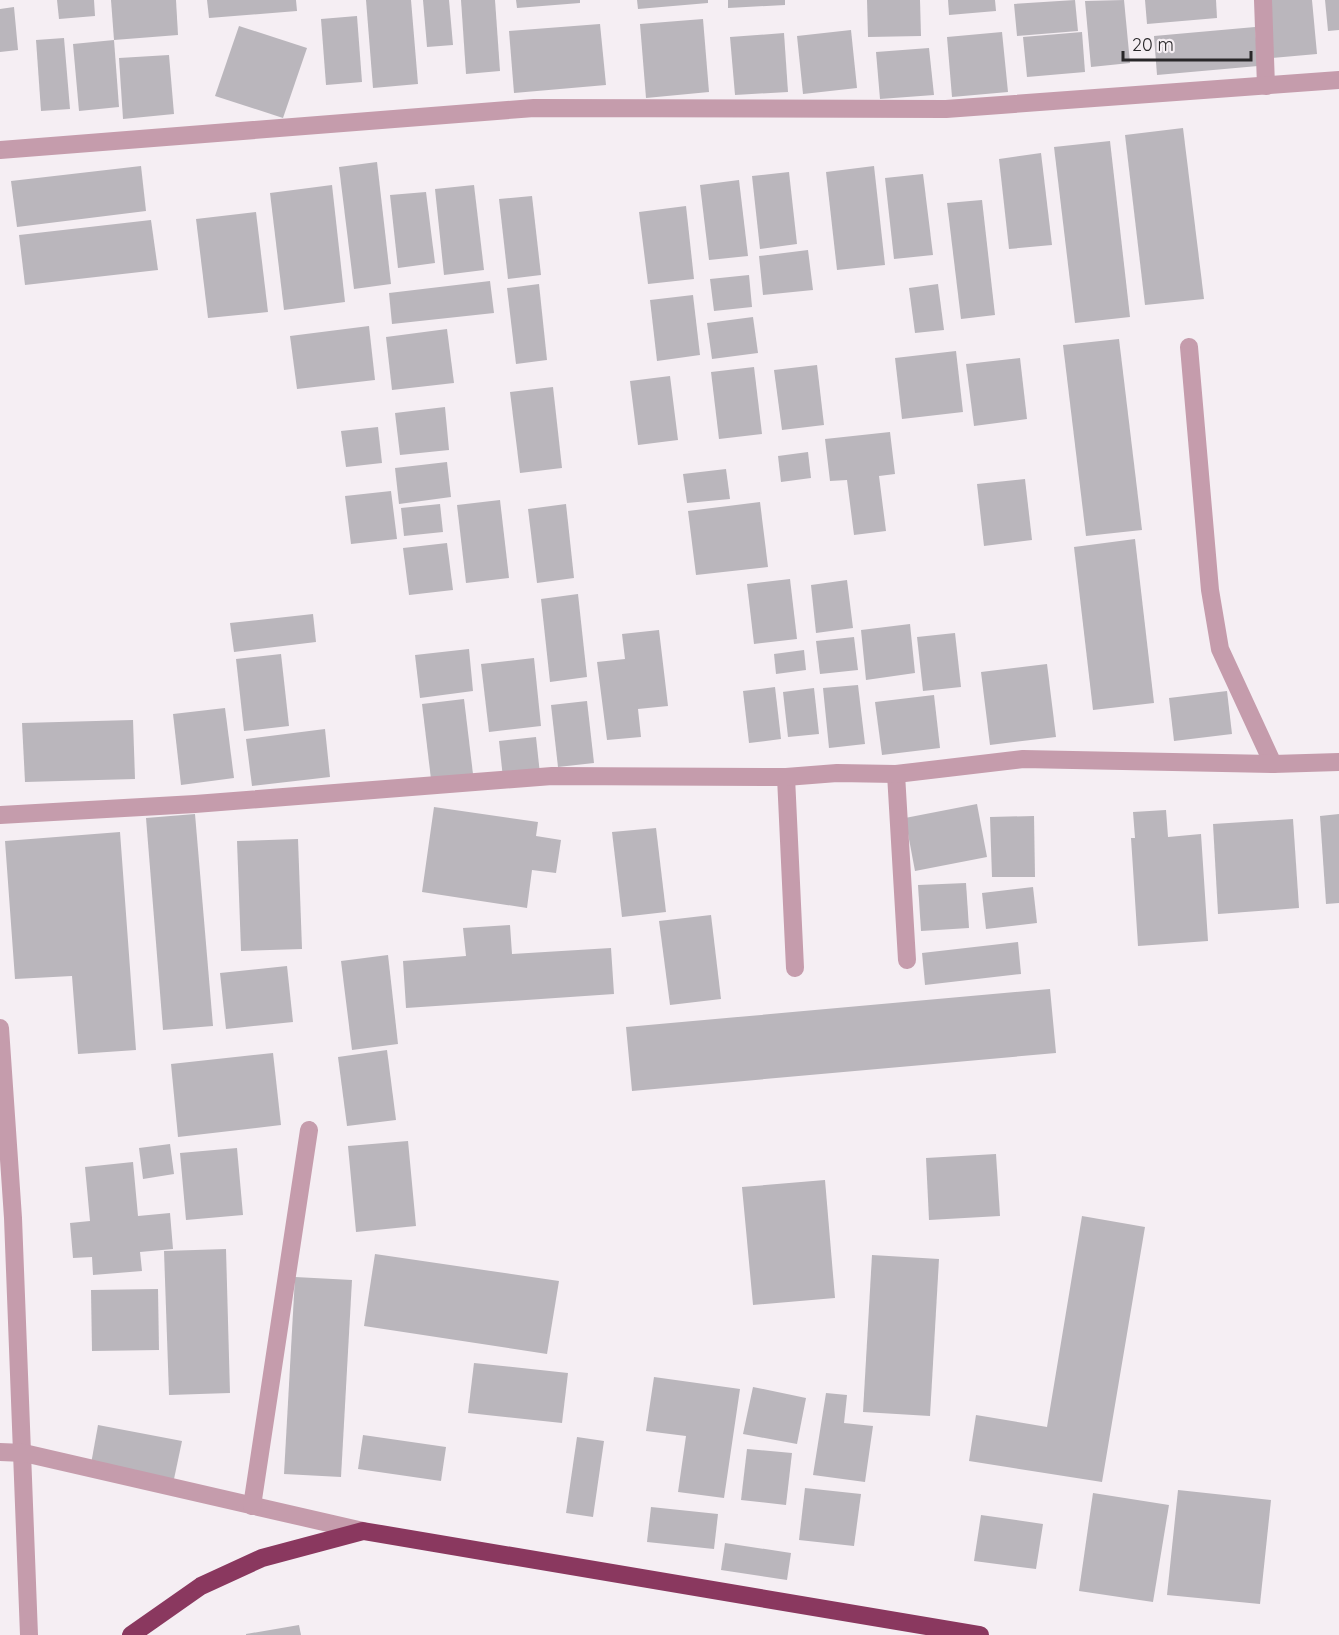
<svg xmlns="http://www.w3.org/2000/svg" width="1339" height="1635" viewBox="0 0 1339 1635" font-family="Quicksand,sans-serif">
<style>
.building{fill:#bab6bc}
.lines{fill:none;stroke-linecap:round;stroke-linejoin:round}
.lane{stroke:#c59cac;stroke-width:18}
.street{stroke:#c59cac;stroke-width:18}
.highway{stroke:#8a385f;stroke-width:18}
</style>
<rect width="100%" height="100%" fill="#f5eef3"/>
<g class="building">
<polygon points="57,0 94,0 95,16 59,19"/>
<polygon points="111,0 176,0 178,35 114,40"/>
<polygon points="207,0 296,0 297,11 209,18"/>
<polygon points="366,0 411,0 418,84 373,88"/>
<polygon points="423,0 449,0 453,45 427,47"/>
<polygon points="461,0 495,0 500,71 466,74"/>
<polygon points="516,0 580,0 580,3 517,8"/>
<polygon points="637,0 708,0 708,3 638,9"/>
<polygon points="728,0 785,0 785,5 728,8"/>
<polygon points="867,0 920,0 921,36 868,37"/>
<polygon points="948,0 995,0 996,11 949,15"/>
<polygon points="1075,0 1078,31 1017,36 1014,4"/>
<polygon points="1124,0 1130,63 1091,67 1085,1"/>
<polygon points="1145,0 1216,0 1217,18 1147,24"/>
<polygon points="1267,0 1312,0 1317,54 1272,58"/>
<polygon points="1325,0 1339,0 1339,30 1328,31"/>
<polygon points="14,7 18,50 0,52 0,9"/>
<polygon points="357,16 362,82 326,85 321,19"/>
<polygon points="703,19 709,92 646,98 640,24"/>
<polygon points="600,24 606,85 514,93 509,31"/>
<polygon points="239,26 307,48 283,118 215,96"/>
<polygon points="1255,27 1258,66 1157,75 1154,36"/>
<polygon points="851,30 857,88 803,94 797,36"/>
<polygon points="1002,32 1008,92 952,97 947,37"/>
<polygon points="1082,32 1085,72 1027,77 1023,37"/>
<polygon points="784,33 788,92 735,95 730,37"/>
<polygon points="64,38 70,109 41,111 36,40"/>
<polygon points="114,40 119,107 79,111 73,44"/>
<polygon points="929,48 934,95 880,99 876,52"/>
<polygon points="169,55 174,114 123,119 119,58"/>
<polygon points="1183,128 1204,299 1145,305 1125,135"/>
<polygon points="1110,141 1130,317 1075,323 1054,147"/>
<polygon points="1041,153 1052,245 1009,249 999,159"/>
<polygon points="377,162 391,284 354,289 339,167"/>
<polygon points="141,166 146,211 17,227 11,181"/>
<polygon points="874,166 885,265 837,270 826,172"/>
<polygon points="789,172 797,244 760,249 752,176"/>
<polygon points="923,174 933,255 894,259 885,178"/>
<polygon points="739,180 748,256 709,260 700,185"/>
<polygon points="332,185 345,302 284,310 270,193"/>
<polygon points="474,185 484,270 444,275 435,189"/>
<polygon points="426,192 435,263 398,268 390,195"/>
<polygon points="532,196 541,275 508,279 499,199"/>
<polygon points="982,200 995,315 961,319 947,203"/>
<polygon points="686,206 694,279 648,284 639,212"/>
<polygon points="256,212 268,312 208,318 196,219"/>
<polygon points="151,220 158,270 25,285 19,235"/>
<polygon points="808,250 813,290 763,295 759,256"/>
<polygon points="749,275 752,307 714,311 710,279"/>
<polygon points="490,281 494,313 392,324 389,293"/>
<polygon points="539,284 547,360 516,364 507,288"/>
<polygon points="938,284 944,330 915,333 909,288"/>
<polygon points="693,295 700,355 657,361 650,300"/>
<polygon points="753,317 758,353 712,359 707,323"/>
<polygon points="369,326 375,380 297,389 290,336"/>
<polygon points="447,329 454,383 392,390 386,337"/>
<polygon points="1119,339 1142,530 1086,536 1063,345"/>
<polygon points="956,351 963,412 902,419 895,358"/>
<polygon points="1020,358 1027,419 974,426 966,364"/>
<polygon points="817,365 824,425 782,430 774,370"/>
<polygon points="754,367 762,434 719,439 711,372"/>
<polygon points="670,376 678,440 638,445 630,381"/>
<polygon points="553,387 562,468 520,473 510,392"/>
<polygon points="445,407 449,450 400,455 395,413"/>
<polygon points="378,427 382,463 346,467 341,431"/>
<polygon points="890,432 895,474 879,476 886,531 854,535 847,480 830,481 825,439"/>
<polygon points="808,452 811,478 781,482 778,456"/>
<polygon points="447,462 451,497 399,504 395,468"/>
<polygon points="726,469 730,499 687,503 683,474"/>
<polygon points="1025,479 1032,540 984,546 977,484"/>
<polygon points="391,491 397,539 351,544 345,496"/>
<polygon points="500,500 509,578 466,583 457,505"/>
<polygon points="760,502 768,567 696,575 688,511"/>
<polygon points="440,504 443,532 404,536 401,508"/>
<polygon points="566,504 574,578 537,583 528,509"/>
<polygon points="1135,539 1154,703 1093,710 1074,547"/>
<polygon points="447,543 453,590 409,595 403,548"/>
<polygon points="790,579 797,639 754,644 747,584"/>
<polygon points="847,580 853,628 816,633 811,585"/>
<polygon points="578,594 587,677 550,682 541,599"/>
<polygon points="313,614 316,642 234,652 230,623"/>
<polygon points="910,624 915,673 866,680 861,630"/>
<polygon points="659,630 668,706 638,709 641,737 607,740 597,662 625,659 622,634"/>
<polygon points="955,633 961,687 923,691 917,637"/>
<polygon points="854,637 858,670 820,674 816,641"/>
<polygon points="469,649 473,691 420,698 415,655"/>
<polygon points="804,650 806,670 776,674 774,654"/>
<polygon points="281,654 289,726 244,731 236,659"/>
<polygon points="534,658 541,726 489,732 481,664"/>
<polygon points="1047,664 1056,737 990,745 981,672"/>
<polygon points="858,685 865,744 829,748 823,688"/>
<polygon points="775,687 781,739 749,743 743,691"/>
<polygon points="814,688 819,734 788,737 783,692"/>
<polygon points="1227,691 1232,734 1174,741 1169,698"/>
<polygon points="934,695 940,748 882,755 875,702"/>
<polygon points="464,699 473,774 431,779 422,704"/>
<polygon points="587,701 594,763 558,767 551,705"/>
<polygon points="225,708 234,778 181,785 173,714"/>
<polygon points="133,720 135,779 25,782 22,723"/>
<polygon points="325,729 330,777 252,786 246,739"/>
<polygon points="536,737 540,774 503,778 499,741"/>
<polygon points="977,804 987,857 915,871 905,818"/>
<polygon points="434,807 538,822 536,836 561,840 556,873 532,870 527,908 422,892"/>
<polygon points="1166,810 1168,837 1201,834 1208,941 1138,946 1131,838 1135,838 1133,812"/>
<polygon points="195,814 213,1026 163,1030 146,818"/>
<polygon points="1339,814 1339,903 1326,904 1320,816"/>
<polygon points="1034,816 1035,877 992,877 990,817"/>
<polygon points="1293,819 1299,908 1218,914 1213,824"/>
<polygon points="656,828 666,912 622,917 612,832"/>
<polygon points="120,832 136,1050 78,1054 72,976 15,979 5,841"/>
<polygon points="298,839 302,949 241,951 237,841"/>
<polygon points="966,883 969,928 921,931 918,885"/>
<polygon points="1033,887 1037,923 986,929 982,893"/>
<polygon points="711,915 721,999 670,1005 659,921"/>
<polygon points="510,925 512,954 611,948 614,994 406,1008 403,961 466,956 463,928"/>
<polygon points="1018,942 1021,974 925,985 922,953"/>
<polygon points="388,955 398,1044 352,1050 341,961"/>
<polygon points="287,966 293,1022 226,1029 220,973"/>
<polygon points="1050,989 1056,1053 632,1091 626,1027"/>
<polygon points="387,1050 396,1120 347,1126 338,1057"/>
<polygon points="273,1053 281,1125 178,1137 171,1064"/>
<polygon points="408,1141 416,1226 356,1232 348,1146"/>
<polygon points="170,1144 174,1174 143,1179 139,1148"/>
<polygon points="237,1148 243,1215 186,1220 180,1153"/>
<polygon points="996,1154 1000,1216 929,1220 926,1158"/>
<polygon points="133,1162 138,1216 170,1213 173,1249 140,1252 142,1271 93,1275 92,1257 73,1258 70,1223 90,1221 85,1167"/>
<polygon points="825,1180 835,1298 753,1305 742,1187"/>
<polygon points="1082,1216 1145,1227 1102,1482 969,1461 976,1415 1047,1427"/>
<polygon points="226,1249 230,1393 169,1395 164,1251"/>
<polygon points="375,1254 559,1281 547,1354 364,1326"/>
<polygon points="872,1255 939,1259 930,1416 863,1412"/>
<polygon points="295,1277 352,1280 341,1477 284,1474"/>
<polygon points="158,1289 159,1350 92,1351 91,1290"/>
<polygon points="474,1363 568,1373 562,1423 468,1413"/>
<polygon points="654,1377 740,1389 724,1498 678,1492 686,1436 646,1431"/>
<polygon points="753,1387 806,1398 797,1444 743,1434"/>
<polygon points="826,1393 847,1395 844,1423 873,1426 865,1482 813,1475"/>
<polygon points="98,1425 182,1441 174,1479 91,1464"/>
<polygon points="363,1435 446,1447 441,1481 358,1469"/>
<polygon points="577,1437 604,1441 593,1517 566,1513"/>
<polygon points="747,1449 792,1453 786,1505 741,1500"/>
<polygon points="805,1488 861,1494 854,1546 799,1540"/>
<polygon points="1178,1490 1271,1500 1260,1604 1167,1595"/>
<polygon points="1093,1493 1169,1505 1153,1602 1079,1591"/>
<polygon points="651,1507 718,1514 714,1549 647,1542"/>
<polygon points="981,1515 1043,1524 1036,1569 974,1561"/>
<polygon points="725,1543 791,1553 787,1580 721,1570"/>
<polygon points="299,1625 301,1635 246,1635 246,1634"/>
</g>
<g class="lines">
<polyline class="lane" points="1189,347 1210,590 1220,649 1273,764"/>
<g class="street">
<polyline points="1263,0 1266,86"/>
<polyline points="0,150 534,108 946,109 1339,80"/>
<polyline points="896,774 907,960"/>
<polyline points="786,777 795,968"/>
<polyline points="0,815 195,804 552,776 786,777 837,773 896,774 1023,759 1273,764 1339,762"/>
<polyline points="0,1028 13,1218 29,1635"/>
<polyline points="0,1452 24,1453 363,1531"/>
<polyline points="252,1506 309,1130"/>
</g>
<polyline class="highway" points="131,1635 201,1586 262,1558 363,1531 980,1635"/>
</g>
<path d="M1123 51v9h128v-9" fill="none" stroke="#292729" stroke-width="3"/>
<text x="1132" y="51" font-size="18" fill="#292729" stroke="#f5eef3" stroke-width="4.5" paint-order="stroke">20 m</text>
</svg>
